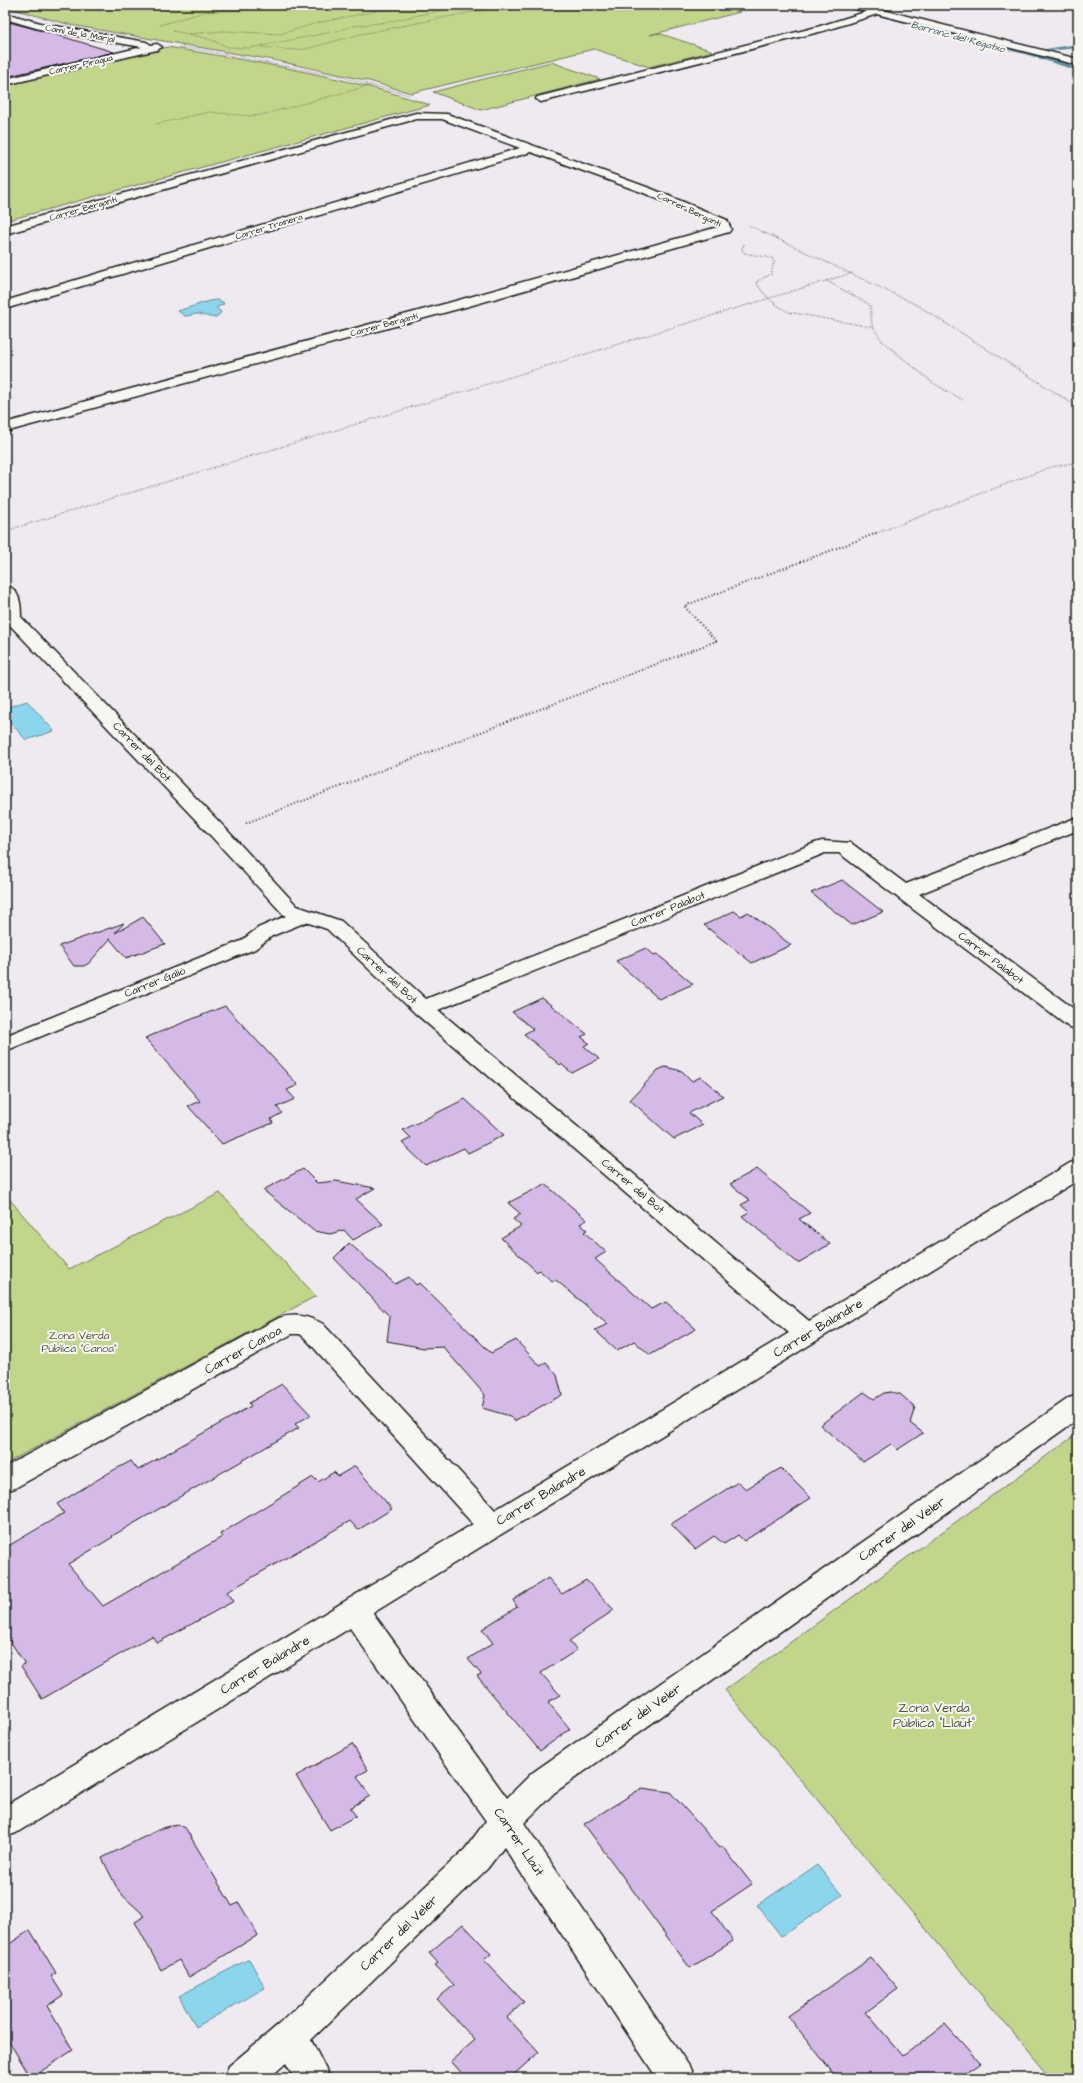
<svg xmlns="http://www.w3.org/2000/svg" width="1083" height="2083" viewBox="0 0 1083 2083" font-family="'Architects Daughter',sans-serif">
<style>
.green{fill:#c1d58b;stroke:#6e7854}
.water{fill:#8cd6ed;stroke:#5f8c99}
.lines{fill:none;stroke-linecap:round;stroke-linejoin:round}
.stream{fill:#5f8c99;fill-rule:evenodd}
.building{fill:#d5bae8;stroke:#1c1c1c}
.minor-casing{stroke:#1c1c1c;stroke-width:3}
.major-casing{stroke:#1c1c1c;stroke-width:3}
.path-far2{stroke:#1c1c1c;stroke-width:1;stroke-dasharray:0.5 1.5;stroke-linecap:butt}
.path-far1{stroke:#1c1c1c;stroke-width:1.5;stroke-dasharray:0.5 2;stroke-linecap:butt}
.path{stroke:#1c1c1c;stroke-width:2;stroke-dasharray:1 2.5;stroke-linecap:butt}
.minor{fill:#f6f6f2;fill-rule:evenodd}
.major{fill:#f6f6f2;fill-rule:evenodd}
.labels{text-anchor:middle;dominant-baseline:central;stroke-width:4;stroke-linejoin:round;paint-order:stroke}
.far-street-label{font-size:9px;fill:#1c1c1c;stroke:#f6f6f2}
.far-water-label{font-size:10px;font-style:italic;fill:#3e545b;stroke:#f6f6f2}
.street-label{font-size:11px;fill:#1c1c1c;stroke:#f6f6f2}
.park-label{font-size:11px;fill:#4e543d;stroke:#f6f6f2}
.near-street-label{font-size:13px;fill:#1c1c1c;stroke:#f6f6f2}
.near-park-label{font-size:13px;fill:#4e543d;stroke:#f6f6f2}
</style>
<rect width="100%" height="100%" fill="#efeaf0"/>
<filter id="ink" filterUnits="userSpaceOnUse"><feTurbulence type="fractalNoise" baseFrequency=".025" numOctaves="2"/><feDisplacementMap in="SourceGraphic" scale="8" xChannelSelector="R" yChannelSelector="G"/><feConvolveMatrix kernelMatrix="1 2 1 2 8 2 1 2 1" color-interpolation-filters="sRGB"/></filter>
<g filter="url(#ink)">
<g class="green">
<polygon points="5,5 709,5 740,12 650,35 658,33 713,51 649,67 594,49 411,93 369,81 273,60 71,25 5,7"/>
<path d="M168 47C256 62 344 76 430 105L5 221V85Z"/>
<polygon points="551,62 600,79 481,110 433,92"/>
<polygon points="220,1193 316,1296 5,1464 5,1194 69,1269"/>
<polygon points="1078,1433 1078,2078 1051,2078 725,1690"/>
</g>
<g class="water">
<path d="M217 300 223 302 224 304 216 308 221 312C216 322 206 315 198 314 194 314 189 316 185 316L178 311 209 301Z"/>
<polygon points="27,701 54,731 26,740 5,716 5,708"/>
<polygon points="817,1865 842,1895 781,1936 757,1905"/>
<polygon points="249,1959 265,1988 196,2027 179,1996"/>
</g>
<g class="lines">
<g class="stream">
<polygon points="836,5 844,5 1032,53 1078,67 1078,71 1028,55"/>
<polygon points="1078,44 1078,48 1048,51 1045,49"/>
</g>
</g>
<g class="building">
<polygon points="5,21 50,33 114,52 5,77"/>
<polygon points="842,880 883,912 852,925 811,893"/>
<polygon points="734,911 741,916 748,912 791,945 752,963 704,925"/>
<polygon points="143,917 165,944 126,958 110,939 89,963 84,966 74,966 59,946 124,923 115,933"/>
<polygon points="646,948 654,955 657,954 693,984 659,999 616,961"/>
<polygon points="542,998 587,1034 581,1037 589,1043 584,1046 599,1059 572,1073 561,1064 560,1065 524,1034 533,1029 512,1012"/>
<polygon points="225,1006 298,1085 287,1090 295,1099 277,1107 282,1113 271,1119 273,1123 222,1144 188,1106 200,1101 145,1038"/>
<polygon points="665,1067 682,1071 692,1081 701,1077 723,1096 689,1113 703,1125 674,1139 630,1100 658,1070"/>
<polygon points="465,1099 504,1135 468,1153 464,1148 426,1166 402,1143 411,1138 403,1130"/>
<polygon points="303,1169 317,1183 336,1181 375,1188 356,1199 383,1224 353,1240 344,1230 330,1234 314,1231 263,1190"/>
<polygon points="757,1169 810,1213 799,1219 830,1244 798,1263 742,1216 749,1212 741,1205 750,1200 730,1184"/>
<polygon points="545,1184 587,1220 580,1224 587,1230 584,1232 606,1252 595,1259 651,1309 666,1302 696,1329 650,1355 634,1341 617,1351 595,1330 608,1324 556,1280 552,1281 539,1270 537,1272 501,1238 521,1226 513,1219 521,1214 508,1203"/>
<polygon points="349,1243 395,1284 409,1277 416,1285 420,1283 491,1353 516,1340 540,1366 546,1363 557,1375 562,1395 514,1421 510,1416 482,1408 485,1395 443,1347 424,1348 387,1341 390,1317 334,1258"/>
<polygon points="282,1384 311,1415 295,1424 299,1428 112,1536 113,1537 68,1564 103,1606 222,1537 220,1534 313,1477 318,1482 334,1472 338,1476 355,1466 392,1509 358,1530 350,1521 227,1592 234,1601 157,1643 152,1636 42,1699 21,1666 25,1664 5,1633 5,1548 64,1513 57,1504 112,1471 131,1461 138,1470 251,1406 249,1403"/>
<polygon points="864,1392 874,1399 884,1393 891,1392 900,1394 915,1407 910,1423 923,1433 897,1450 891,1444 863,1462 820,1425"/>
<polygon points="781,1468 811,1498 744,1541 738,1535 724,1544 714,1536 695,1549 671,1524 738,1482 746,1489"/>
<polygon points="548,1578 562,1594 586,1580 614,1610 569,1641 577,1650 541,1673 560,1695 548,1702 570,1729 540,1751 477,1676 481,1674 468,1659 493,1643 482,1629 517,1607 513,1600"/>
<polygon points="352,1744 368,1770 357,1776 370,1796 350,1808 356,1816 330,1830 296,1776"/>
<polygon points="642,1788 670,1792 720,1848 722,1846 752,1884 712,1911 733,1941 690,1968 584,1824"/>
<polygon points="177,1824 186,1829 232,1906 239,1903 258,1935 189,1977 179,1960 161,1970 135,1922 145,1916 119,1892 102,1858 162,1828"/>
<polygon points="463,1924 491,1954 484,1960 524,2002 507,2017 539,2052 510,2078 466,2078 451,2061 475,2040 437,1999 454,1985 435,1965 438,1963 429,1953"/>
<polygon points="30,1930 56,1973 51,1976 63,1995 47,2006 73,2050 31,2078 5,2035 5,1947"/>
<polygon points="871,1958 898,1989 866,2012 903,2056 945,2024 980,2063 958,2078 837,2078 788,2016"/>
</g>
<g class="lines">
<defs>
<g id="minor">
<polygon points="878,8 881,9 881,13 823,31 541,102 536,99 537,97 817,27"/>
<polygon points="5,13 44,24 146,42 151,45 157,44 162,47 157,50 5,85 5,79 142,47 43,30 5,19"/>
<polygon points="416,113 447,114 652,189 727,220 731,229 729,232 469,306 5,432 5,423 459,300 718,227 718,225 644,193 531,152 5,309 5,301 520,148 442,119 416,119 5,234 5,226"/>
<path d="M5 585C20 589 21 604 21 617L226 829 297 906 341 921 426 999 815 843 822 841 851 843 906 884 1078 817V830L919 894 1078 1012V1030L1070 1028 839 853H825L438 1010 809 1321 1070 1163 1078 1161V1180L373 1613 507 1798 532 1773 1069 1398 1078 1395V1419L554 1793 524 1823 689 2066 694 2078H657L504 1847 487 1869 311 2040 330 2078H294L286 2063 269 2078H224L229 2066 278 2025 465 1849 486 1821 350 1628 16 1833 5 1837V1806L473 1524 305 1338 300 1334H292L15 1488 5 1491V1467L279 1318C295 1313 308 1316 323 1324L495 1510 789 1333 415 1013 327 929 306 922 272 936 255 949 5 1051V1036L241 941 258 928 286 916 283 914 212 837 7 622 5 619Z"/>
</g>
<polygon id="major" points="847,5 863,5 1078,59 1078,65 849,7"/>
</defs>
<use href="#minor" class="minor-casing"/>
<use href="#major" class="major-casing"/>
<g class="path-far2">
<polyline points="160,25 204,12 244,10 267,5"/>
<polyline points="173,31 188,34 223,31 280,34 317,23 395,7 414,5"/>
<polyline points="188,34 209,39 228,47 250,48 337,31 353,26 388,22 464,5"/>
<polyline points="180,46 337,76 409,95"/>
<polyline points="261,47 291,50 306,49 361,34 508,5"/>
<polyline points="156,124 209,112 249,116 261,115 372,85"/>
<polyline points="748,225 765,233"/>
</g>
<g class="path-far1">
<polyline points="763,232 917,305 1078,407"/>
<path d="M744 244 742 249 744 253 772 258 774 262 771 274 756 282C764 296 775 305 789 312L871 327"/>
<polyline points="827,281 870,305 872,325 882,341 933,383 963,400"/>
<polyline points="5,531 852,273"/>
<polyline points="874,534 1051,467 1078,462"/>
</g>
<polyline class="path" points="246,823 716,641 684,606 877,533"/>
<use href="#minor" class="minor"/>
<use href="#major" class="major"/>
</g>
</g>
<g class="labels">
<g class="far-street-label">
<text transform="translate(80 34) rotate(10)">Camí de la Marjal</text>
<text transform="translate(81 65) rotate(-13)">Carrer Piragua</text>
<text transform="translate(83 209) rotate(-16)">Carrer Bergantí</text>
<text transform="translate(689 210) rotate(25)">Carrer Bergantí</text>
<text transform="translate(269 227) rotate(-17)">Carrer Trainera</text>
<text transform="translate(384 325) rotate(-15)">Carrer Bergantí</text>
</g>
<g class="far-water-label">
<text transform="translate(958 37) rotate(15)">Barranc del Regatxo</text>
</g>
<g class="street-label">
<text transform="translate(142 752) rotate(46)">Carrer del Bot</text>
<text transform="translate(668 909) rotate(-22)">Carrer Palabot</text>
<text transform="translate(991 958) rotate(37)">Carrer Palabot</text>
<text transform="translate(387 975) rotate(43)">Carrer del Bot</text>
<text transform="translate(155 982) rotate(-22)">Carrer Galió</text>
<text transform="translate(633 1186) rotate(40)">Carrer del Bot</text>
</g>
<g class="park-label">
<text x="79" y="1335">Zona Verda<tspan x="79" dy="13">Pública "Canoa"</tspan></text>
</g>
<g class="near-street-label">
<text transform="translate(818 1328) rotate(-31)">Carrer Balandre</text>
<text transform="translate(243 1350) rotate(-29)">Carrer Canoa</text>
<text transform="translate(541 1496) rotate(-31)">Carrer Balandre</text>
<text transform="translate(902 1529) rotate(-35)">Carrer del Veler</text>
<text transform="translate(265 1665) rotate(-31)">Carrer Balandre</text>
<text transform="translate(638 1716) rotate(-35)">Carrer del Veler</text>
<text transform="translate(519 1842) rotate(56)">Carrer Llaüt</text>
<text transform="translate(399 1933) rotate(-44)">Carrer del Veler</text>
</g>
<g class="near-park-label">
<text x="934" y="1708">Zona Verda<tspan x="934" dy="15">Pública "Llaüt"</tspan></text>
</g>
</g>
<rect width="1083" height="2083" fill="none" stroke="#f6f6f2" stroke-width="20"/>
<rect x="10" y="10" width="1063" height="2063" fill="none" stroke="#1c1c1c" stroke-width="1.5" filter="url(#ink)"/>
</svg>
